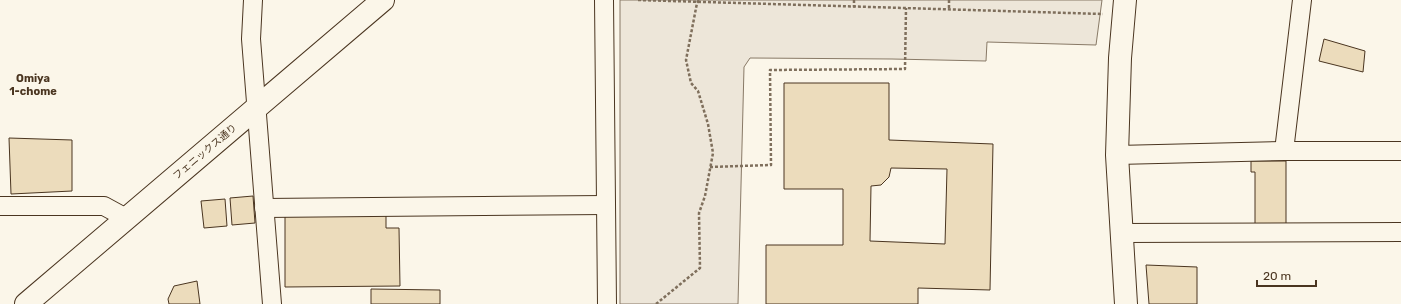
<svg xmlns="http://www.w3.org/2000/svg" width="1401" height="304" viewBox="0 0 1401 304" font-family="Rubik,'Noto Sans JP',sans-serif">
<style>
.green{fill:#ede6d9;stroke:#887966}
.building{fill:#ecdcbc;stroke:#4a3520;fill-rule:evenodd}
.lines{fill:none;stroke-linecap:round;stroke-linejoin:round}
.minor-casing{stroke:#4a3520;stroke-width:20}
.tertiary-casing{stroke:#4a3520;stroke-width:24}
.primary-casing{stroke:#4a3520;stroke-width:24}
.path{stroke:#7f6f5c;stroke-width:2.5;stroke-dasharray:3 2;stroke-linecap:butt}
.minor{stroke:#fbf6e9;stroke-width:18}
.tertiary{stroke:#fbf6e9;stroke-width:22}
.primary{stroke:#fbf6e9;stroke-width:22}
.labels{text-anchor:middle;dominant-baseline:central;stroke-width:3;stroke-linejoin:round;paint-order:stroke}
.street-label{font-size:10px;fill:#4a3520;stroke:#fbf6e9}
.neighbourhood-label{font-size:11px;font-weight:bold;fill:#4a3520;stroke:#fbf6e9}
</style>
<rect width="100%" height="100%" fill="#fbf6e9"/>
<polygon class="green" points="620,0 1102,0 1096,45 987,42 986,61 892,59 750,58 744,67 738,304 620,304"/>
<g class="building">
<polygon points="1324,39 1365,51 1363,72 1319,61"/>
<path d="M784 83H889V140L993 144 990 290 918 288V304H766V245H843V189H784ZM891 168 947 169 945 244 870 241 871 186 881 185 889 177Z"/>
<polygon points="9,138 72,140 72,191 11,194"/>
<polygon points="1251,161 1286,161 1286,225 1255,225 1255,172 1251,172"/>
<polygon points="253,196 255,223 232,225 230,198"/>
<polygon points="225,199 227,226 204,228 201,201"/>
<polygon points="285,214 386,214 386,228 399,228 400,286 285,287"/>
<polygon points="1146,265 1197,267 1197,304 1149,304"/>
<polygon points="197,281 200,304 169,304 168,299 174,286"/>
<polygon points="371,289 440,290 440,304 371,304"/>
</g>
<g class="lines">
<defs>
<g id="minor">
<polyline points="253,0 251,39 272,304"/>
<polyline points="604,0 607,304"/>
<polyline points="1284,151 1302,0"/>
<polyline points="1117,155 1284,151 1401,151"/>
<polyline points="0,206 104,206 126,218"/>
<polyline points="264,208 606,205"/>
<polyline points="1122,233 1401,232"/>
</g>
<polyline id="tertiary" points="1125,0 1120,58 1117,155 1126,304"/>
<polyline id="primary" points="26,304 383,0"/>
</defs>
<use href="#minor" class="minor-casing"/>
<use href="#tertiary" class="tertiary-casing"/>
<use href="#primary" class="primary-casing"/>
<g class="path">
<polyline points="638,0 1103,14"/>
<polyline points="854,0 854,6 855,7"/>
<polyline points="949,0 949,9"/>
<polyline points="710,167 771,165 770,70 905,69 906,8"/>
<polyline points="656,304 700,268 699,213 705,196 713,153 708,124 698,91 691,83 686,60 697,3 699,0"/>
</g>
<use href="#minor" class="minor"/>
<use href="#tertiary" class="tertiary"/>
<use href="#primary" class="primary"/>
</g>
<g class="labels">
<g class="street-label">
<text transform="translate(205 152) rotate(-40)">フェニックス通り</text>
</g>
<g class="neighbourhood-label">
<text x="33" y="78">Omiya<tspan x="33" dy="13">1-chome</tspan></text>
</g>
</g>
<path d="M1257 280v6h59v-6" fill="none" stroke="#4a3520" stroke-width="2"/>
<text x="1263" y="280" font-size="12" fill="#4a3520" stroke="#fbf6e9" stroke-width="3" paint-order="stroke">20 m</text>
</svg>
